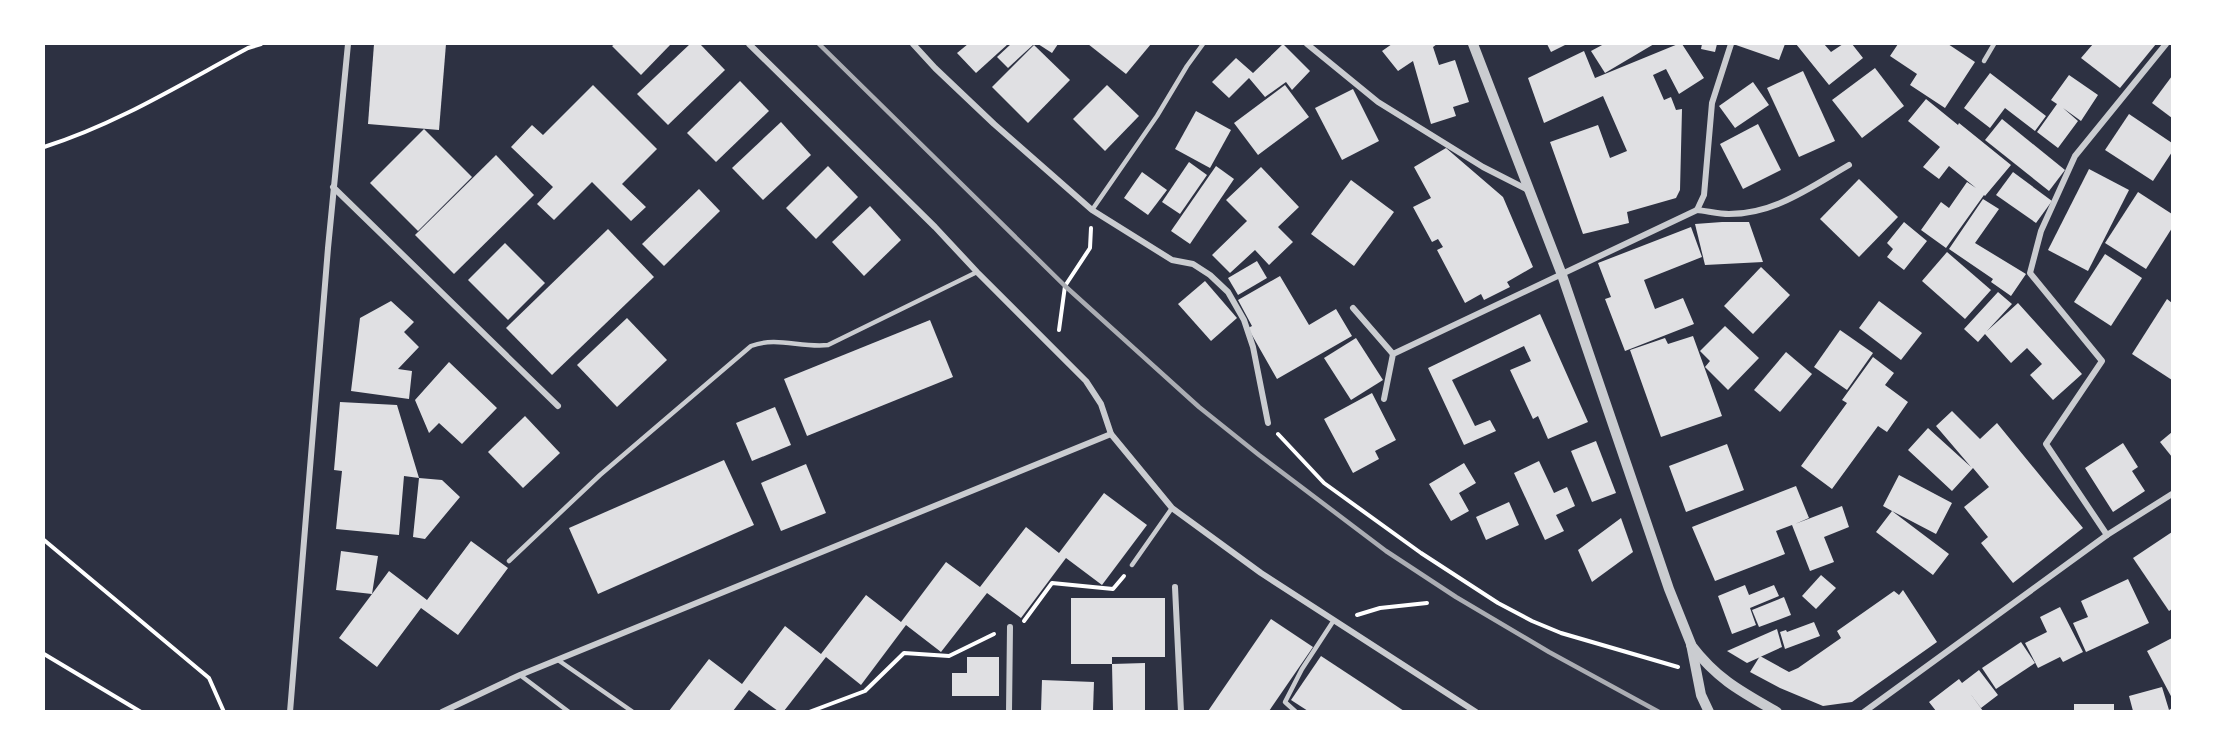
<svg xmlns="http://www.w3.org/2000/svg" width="2216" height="755" viewBox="0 0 2216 755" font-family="'IBM Plex Sans',sans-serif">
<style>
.building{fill:#e0e0e3}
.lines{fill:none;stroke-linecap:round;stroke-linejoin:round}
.path{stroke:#fff;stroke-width:4}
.service{stroke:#caccd0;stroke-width:4.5}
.minor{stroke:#caccd0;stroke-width:6}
.tertiary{stroke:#caccd0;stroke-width:10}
.rail{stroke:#abadb3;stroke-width:4.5}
</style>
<rect width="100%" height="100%" fill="#2d3142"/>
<g class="building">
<polygon points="374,44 446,44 439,130 368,124"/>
<polygon points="615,44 671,44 641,75 612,46"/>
<polygon points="690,44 700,44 725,70 668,125 637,94"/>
<polygon points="968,44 1008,44 976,73 957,53"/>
<polygon points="1011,44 1034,44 1008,68 997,57"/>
<polygon points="1038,44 1058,44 1052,53"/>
<polygon points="1088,44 1151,44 1126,74"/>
<polygon points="1283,44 1310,71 1292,90 1286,82 1265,97 1249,78 1229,98 1212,82 1236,58 1253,73"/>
<polygon points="1392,44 1437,44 1433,47 1439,65 1455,60 1469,102 1453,107 1456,116 1431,124 1413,61 1398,71 1382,51"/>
<polygon points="1547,44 1567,44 1551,52"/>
<polygon points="1604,44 1654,44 1605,73 1591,51"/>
<polygon points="1678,44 1682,44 1704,78 1679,94 1666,69 1653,75 1664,100 1671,97 1676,110 1682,109 1680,190 1676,198 1627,212 1629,223 1583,234 1550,142 1598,125 1610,158 1627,151 1603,96 1544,123 1528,78 1584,51 1595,78"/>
<polygon points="1702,44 1717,44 1715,52 1701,49"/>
<polygon points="1737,44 1785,44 1779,60 1736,45"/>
<polygon points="1796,44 1824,44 1831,52 1843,44 1852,44 1863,58 1829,85"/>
<polygon points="1898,44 1948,44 1975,62 1945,108 1910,85 1917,74 1890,56"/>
<polygon points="2093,44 2156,44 2120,88 2081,58"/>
<polygon points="1034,45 1070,80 1028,123 992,87"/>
<polygon points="1875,68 1904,106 1862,138 1832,100"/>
<polygon points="1803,71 1835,141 1799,157 1767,88"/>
<polygon points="1990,73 2046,116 2035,131 2005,108 1990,128 1964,108"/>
<polygon points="2069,75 2098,95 2081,121 2063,108 2078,121 2058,148 2037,132 2057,104 2051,100"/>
<polygon points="2172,76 2172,118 2152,103"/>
<polygon points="740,81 769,111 716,162 687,133"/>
<polygon points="1753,82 1769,105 1735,128 1719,106"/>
<polygon points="593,85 657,149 622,184 646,207 631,221 592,182 554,220 537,204 553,187 511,147 532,125 543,135"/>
<polygon points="1107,85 1139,116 1105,151 1073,119"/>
<polygon points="1285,85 1309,117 1258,155 1234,123"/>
<polygon points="1353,89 1379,141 1342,160 1315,108"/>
<polygon points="1926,99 1958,125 1959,123 2011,165 1985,196 1984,195 1946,248 1921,230 1941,202 1949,208 1967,182 1976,188 1949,166 1939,179 1923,167 1940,147 1908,121"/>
<polygon points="1196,111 1231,130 1210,168 1175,149"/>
<polygon points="2129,114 2172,143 2172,152 2153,181 2105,150"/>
<polygon points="2002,119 2065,170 2049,191 1985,140"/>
<polygon points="781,122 811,155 763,200 732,168"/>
<polygon points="1758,124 1781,170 1743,189 1720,144"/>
<polygon points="424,129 472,177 418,231 370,183"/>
<polygon points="1446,148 1503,197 1533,267 1507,282 1510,287 1484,300 1481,294 1465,303 1437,250 1443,247 1438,239 1432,242 1413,207 1431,198 1414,167"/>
<polygon points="496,155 534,195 454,274 415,235"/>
<polygon points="1189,162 1207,175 1180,214 1162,202"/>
<polygon points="828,166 858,197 816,239 786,208"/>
<polygon points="1216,166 1234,179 1190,244 1171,231"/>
<polygon points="1261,167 1299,207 1278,227 1293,242 1269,265 1255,250 1230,273 1212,255 1247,221 1226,200"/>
<polygon points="2089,169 2129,190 2088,271 2048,250"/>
<polygon points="1142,172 1167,190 1148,215 1124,198"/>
<polygon points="2013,172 2052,201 2036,223 1996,195"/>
<polygon points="1859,179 1898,217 1859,257 1820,219"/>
<polygon points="1351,180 1394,212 1354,266 1311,234"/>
<polygon points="699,189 720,211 664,266 642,244"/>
<polygon points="2138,192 2172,214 2172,228 2146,269 2105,243"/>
<polygon points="1983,199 1999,209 1975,243 2026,274 2011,296 1991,282 1993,279 1949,249"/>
<polygon points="870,206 901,240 864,276 832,242"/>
<polygon points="1722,222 1749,222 1763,262 1705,265 1695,224"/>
<polygon points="1904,222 1927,241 1904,270 1887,257 1893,249 1887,243"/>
<polygon points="1691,227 1702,257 1644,280 1655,309 1683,298 1694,324 1625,351 1605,299 1611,297 1598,263"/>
<polygon points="608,229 654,277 552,375 506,328"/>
<polygon points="505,243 545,283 508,320 468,280"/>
<polygon points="1947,252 1991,290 1965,319 1922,281"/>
<polygon points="2105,254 2142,278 2111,326 2074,302"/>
<polygon points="1257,261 1267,278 1238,295 1228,278"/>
<polygon points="1761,267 1790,295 1753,334 1724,306"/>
<polygon points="1280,276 1309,325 1336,309 1352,336 1277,379 1248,328 1252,326 1238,300"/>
<polygon points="1205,281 1237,318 1211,341 1178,304"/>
<polygon points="1998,292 2012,304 1987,331 2018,303 2082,374 2053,400 2030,375 2042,364 2027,348 2011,363 1985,334 1978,342 1964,329"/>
<polygon points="2167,299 2172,303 2172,380 2132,354"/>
<polygon points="391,301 414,322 404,332 419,347 398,369 412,371 409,399 351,391 360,318"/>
<polygon points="1879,301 1922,333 1901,360 1859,328"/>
<polygon points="1540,314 1588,422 1548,439 1538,416 1533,419 1510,370 1531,361 1524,346 1452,380 1475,426 1490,420 1496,431 1464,445 1428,368"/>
<polygon points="627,318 667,360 617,407 577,365"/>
<polygon points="930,320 953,377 807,436 784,379"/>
<polygon points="1725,326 1759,358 1728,390 1705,367 1710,361 1700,351"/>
<polygon points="1840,330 1873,353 1847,390 1814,367"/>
<polygon points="1693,336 1722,416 1661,437 1630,350 1665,338 1668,344"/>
<polygon points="1356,338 1383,380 1351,400 1324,358"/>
<polygon points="1786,352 1812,374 1780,412 1754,390"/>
<polygon points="1873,357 1894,373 1885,385 1908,402 1887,432 1878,426 1832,489 1801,466 1847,403 1842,400"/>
<polygon points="449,362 497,408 462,444 439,423 429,433 415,400"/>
<polygon points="1372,393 1396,440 1375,451 1379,459 1353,473 1324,419"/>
<polygon points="340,402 397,405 419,478 442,480 460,497 425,539 413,537 419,478 404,476 399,535 336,529 342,471 334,470"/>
<polygon points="775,407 791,445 752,461 736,423"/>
<polygon points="1952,411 1980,439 1997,423 2083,528 2013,583 1981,543 1988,537 1964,507 1989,487 1973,468 1952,491 1908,450 1928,428 1971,467 1936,426"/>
<polygon points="525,416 560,453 523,488 488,452"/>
<polygon points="2172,432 2172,457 2160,442"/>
<polygon points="1596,441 1616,493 1592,502 1571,451"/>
<polygon points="2123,443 2138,467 2132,471 2145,491 2113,512 2085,468"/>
<polygon points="1727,444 1744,490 1686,512 1669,466"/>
<polygon points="724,460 754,525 598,594 569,528"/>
<polygon points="1539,461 1554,493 1567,487 1575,506 1556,515 1564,531 1545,540 1514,473"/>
<polygon points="1464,463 1476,483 1459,493 1469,511 1451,521 1429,484"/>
<polygon points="806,464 826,513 781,531 761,483"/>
<polygon points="1899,475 1952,503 1936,534 1892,511 1949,554 1933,575 1876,532 1892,511 1883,506"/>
<polygon points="1796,486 1809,518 1795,524 1842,506 1849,527 1824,537 1834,562 1810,571 1792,525 1776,531 1785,554 1715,581 1692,527"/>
<polygon points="1104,493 1147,525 1102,585 1066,558 1021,618 987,593 941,652 906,625 861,685 826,657 784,711 778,711 749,690 733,711 669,711 709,659 742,684 785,626 821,654 866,595 901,622 946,562 980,587 1026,527 1059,553"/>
<polygon points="1509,502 1519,525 1486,540 1476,517"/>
<polygon points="1621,518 1633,552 1592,582 1578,550"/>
<polygon points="2172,532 2172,609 2169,611 2133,558"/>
<polygon points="471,541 508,568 458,635 421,608 377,667 339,638 372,594 336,590 341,551 378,556 372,594 389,571 427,600"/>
<polygon points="1821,575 1836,588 1816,609 1802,596"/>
<polygon points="2128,579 2149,623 2086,652 2073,623 2088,617 2081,601"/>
<polygon points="1745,585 1749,595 1774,585 1779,596 1750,608 1756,625 1732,634 1718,596"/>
<polygon points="1903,590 1937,642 1852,702 1823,706 1780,688 1750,672 1760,656 1789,672 1798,668 1841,638 1837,631 1894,591 1899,595"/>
<polygon points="1784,597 1791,615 1759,627 1752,610"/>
<polygon points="1071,598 1165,598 1165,657 1112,657 1112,664 1145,663 1145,711 1113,711 1112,664 1071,664"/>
<polygon points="2060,607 2083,652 2063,662 2060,657 2038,668 2025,643 2047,632 2040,617"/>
<polygon points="1271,619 1313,647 1269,711 1208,711"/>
<polygon points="1814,622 1820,636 1785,649 1780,632 1786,630 1787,632"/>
<polygon points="1777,629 1782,647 1747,663 1727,651"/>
<polygon points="2172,638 2172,698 2147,651"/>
<polygon points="2021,642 2035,663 1996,689 1982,668"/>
<polygon points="1321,656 1362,683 1404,711 1308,711 1291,700"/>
<polygon points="967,657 999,657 999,696 952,696 952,673 967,673"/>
<polygon points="1979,670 1998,695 1981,708 1969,692 1983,711 1936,711 1929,702 1959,679 1962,683"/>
<polygon points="1042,680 1094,682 1093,711 1041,711"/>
<polygon points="2162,687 2169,710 2172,708 2172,711 2133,711 2129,696"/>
<rect x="2074" y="704" width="40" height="7"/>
</g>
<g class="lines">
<g class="path">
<path d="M44 147C117 124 181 84 248 48L261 44"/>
<polyline points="1059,330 1065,286 1090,248 1091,228"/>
<polyline points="1278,434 1324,483 1421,553 1498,603 1532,621 1561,633 1678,667"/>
<polyline points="44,540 209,678 224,712"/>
<polyline points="1357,615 1380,608 1427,603"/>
<polyline points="1024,621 1052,583 1113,589 1124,576"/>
<polyline points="44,654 141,712"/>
<polyline points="809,712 865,691 904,653 949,656 994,634"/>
</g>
<g class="service">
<polyline points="1984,61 1994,44"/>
<polyline points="1092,210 1157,116 1187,66 1203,44"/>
<path d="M509 561 600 475 751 346C777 336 800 348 828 345L977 272"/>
<polyline points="1132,565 1172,508"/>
<polyline points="558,660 633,712"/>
<polyline points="520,675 569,712"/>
<polyline points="1296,712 1285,702 1302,669 1334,620"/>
</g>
<g class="minor">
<polyline points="749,44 935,227 977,272 1086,381 1101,404 1111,434 1172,508 1261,573 1476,712"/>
<polyline points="913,44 935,68 994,124 1092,210 1172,260 1193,264 1210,275 1228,292 1244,320 1253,347 1268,423"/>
<polyline points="1307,44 1378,102 1483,167 1528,190"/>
<polyline points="333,187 558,406"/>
<polyline points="1697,210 1704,195 1712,103 1731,44"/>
<path d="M1697 210C1707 211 1719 214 1729 214 1775 214 1811 187 1849 165"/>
<polyline points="1353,308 1393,354"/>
<polyline points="1384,399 1393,354 1697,210"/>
<polyline points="2107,535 2046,444 2102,361 2030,273 2041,231 2075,156 2166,44"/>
<polyline points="1175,587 1181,712"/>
<polyline points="290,712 328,248 348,44"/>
<polyline points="442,712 520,675 1111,434"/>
<polyline points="1009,712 1010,627"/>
<polyline points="1864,712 2107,535 2172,494"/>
</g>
<g class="tertiary">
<polyline points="1473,44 1562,275 1669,589 1691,644 1701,695 1709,712"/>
<path d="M1691 645C1717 679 1740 691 1777 712"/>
</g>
<polyline class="rail" points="819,44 1065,286 1199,407 1259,455 1386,551 1456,597 1549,652 1659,712"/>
</g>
<rect width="2216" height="755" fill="none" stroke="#ffffff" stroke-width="90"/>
</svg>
